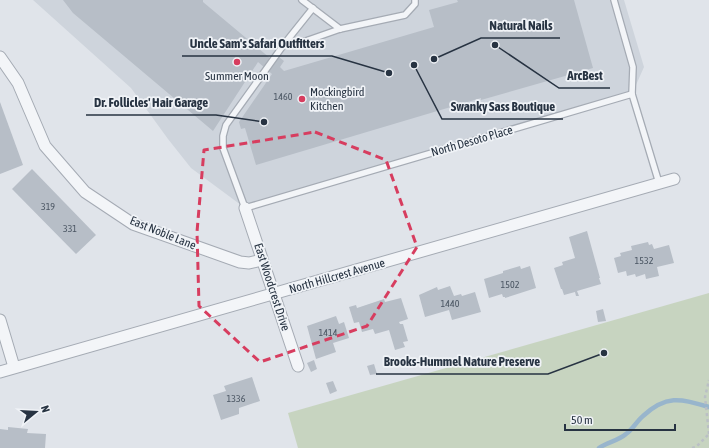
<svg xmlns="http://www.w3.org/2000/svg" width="709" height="448" viewBox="0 0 709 448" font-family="'Asap Condensed',sans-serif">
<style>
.built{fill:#ced4dc}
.green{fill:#c7d4c0}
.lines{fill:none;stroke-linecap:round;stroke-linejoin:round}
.stream{stroke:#98b5cc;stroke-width:4.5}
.building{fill:#b7bec7}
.lane-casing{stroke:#a5abb4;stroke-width:8}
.street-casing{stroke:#a5abb4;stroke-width:13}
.path{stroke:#babfc5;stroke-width:2.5;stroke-dasharray:3 3;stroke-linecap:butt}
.lane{stroke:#f3f5f8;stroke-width:5.5}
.street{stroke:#f3f5f8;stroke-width:11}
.marked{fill:none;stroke:#d73d5f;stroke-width:3;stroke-dasharray:8 5;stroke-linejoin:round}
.poi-dot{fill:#d73d5f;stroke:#f0f3f7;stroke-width:1.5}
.labels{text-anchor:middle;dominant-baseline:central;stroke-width:3.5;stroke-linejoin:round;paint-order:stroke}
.number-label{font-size:10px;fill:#4b5663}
.poi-label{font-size:12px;fill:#273342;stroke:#f0f3f7}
.street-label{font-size:12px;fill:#273342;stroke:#f0f3f7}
.leader{fill:none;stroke:#273342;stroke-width:1.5}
.callout-dot{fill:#273342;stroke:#f0f3f7;stroke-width:1.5}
.callout-label{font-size:13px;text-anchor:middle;font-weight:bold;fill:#273342;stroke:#f0f3f7;stroke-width:3.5;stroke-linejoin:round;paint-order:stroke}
</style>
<rect width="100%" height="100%" fill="#e0e4ea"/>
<polygon class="built" points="33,0 624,0 644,67 632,94 245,208 191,168 168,139 131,88"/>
<polygon class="green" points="709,293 709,448 298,448 288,413"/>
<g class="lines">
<path class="stream" d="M599 448C607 442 618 441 626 434 633 429 637 421 643 416 667 394 681 399 709 407"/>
</g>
<g class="building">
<polygon points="63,0 203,0 203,2 270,58 274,53 284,61 280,67 284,71 434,27 429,10 458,2 457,0 574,0 593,68 481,100 481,98 256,165 245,128 241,129 239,122 272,74 258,62 213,131 73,13"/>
<polygon points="0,102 23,165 0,174"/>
<polygon points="32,169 96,235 76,254 12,189"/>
<polygon points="587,231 600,278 599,278 601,284 577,291 579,296 576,296 575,292 564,295 562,289 561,289 554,268 563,265 562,262 575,258 569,237"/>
<polygon points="648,242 649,245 652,244 654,249 669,245 674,263 657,267 659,276 646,279 645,274 636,277 635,274 627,276 626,271 618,273 614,258 621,256 620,253 632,250 631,246"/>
<polygon points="520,266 521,269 530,266 536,288 505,298 505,297 503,297 502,294 489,298 484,279 503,273 503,271"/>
<polygon points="450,286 454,296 461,294 462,296 475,292 481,312 452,320 449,310 425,317 419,295 437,287 438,290"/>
<polygon points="401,298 408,319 399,322 400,324 403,324 408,341 403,342 405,347 395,350 389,330 375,334 373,329 362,332 359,322 354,323 349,307 356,305 357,308 384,299 385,302"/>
<polygon points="603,309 606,321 598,322 596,311"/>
<polygon points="336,316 339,324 344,322 349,338 333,343 336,352 316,359 307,326"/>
<polygon points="314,360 317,369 311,372 307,363"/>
<polygon points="374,364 377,374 370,375 367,366"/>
<polygon points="252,377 260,401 239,408 239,414 221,420 213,395 226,391 224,386"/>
<polygon points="333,381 337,391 330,394 326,383"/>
<polygon points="8,427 28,429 27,433 46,434 45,448 0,448 0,429 8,430"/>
</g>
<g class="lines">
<defs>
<g id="lane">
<polyline points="302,0 340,29"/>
<polyline points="614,0 633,67 632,94"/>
<polyline points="313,8 285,43 226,125 223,136 223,148 245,208 632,94 659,183"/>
<polyline points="285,43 300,43 340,29 405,15 415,4 415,0"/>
</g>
<g id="street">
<polyline points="0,57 18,83 45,146 85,192 133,224 240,262 249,263 262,260"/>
<polyline points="245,208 298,366"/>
<polyline points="0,320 14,367"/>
<polyline points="0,372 674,179"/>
</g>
</defs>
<use href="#lane" class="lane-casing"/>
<use href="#street" class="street-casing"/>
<g class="path">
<polyline points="709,434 705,397 709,380"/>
<polyline points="692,448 696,447 709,434"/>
</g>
<use href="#lane" class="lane"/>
<use href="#street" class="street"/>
</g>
<path class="marked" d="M315 132 386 160 417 247 367 326 260 362 199 306 197 232 204 150Z"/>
<g class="poi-dot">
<circle cx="237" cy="62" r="4"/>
<circle cx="302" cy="99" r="4"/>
</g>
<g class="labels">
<g class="number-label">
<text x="283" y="96">1460</text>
<text x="48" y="206">319</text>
<text x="70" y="228">331</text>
<text x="644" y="260">1532</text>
<text x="510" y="284">1502</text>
<text x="450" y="303">1440</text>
<text x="328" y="332">1414</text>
<text x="236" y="398">1336</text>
</g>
<g class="poi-label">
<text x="237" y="76">Summer Moon</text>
<text x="310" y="92" text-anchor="start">Mockingbird<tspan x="310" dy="14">Kitchen</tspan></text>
</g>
<g class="street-label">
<text transform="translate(472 141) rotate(-16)">North Desoto Place</text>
<text transform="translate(163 233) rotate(22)">East Noble Lane</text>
<text transform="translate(337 276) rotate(-16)">North Hillcrest Avenue</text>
<text transform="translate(272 287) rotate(72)">East Woodcrest Drive</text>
</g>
</g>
<path class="leader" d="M434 59L481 38H560M389 73L332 56H182M495 45L559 88H610M264 122L216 115H86M414 65L442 119H563M604 353L548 374H376"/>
<g class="callout-dot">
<circle cx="434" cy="59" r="4"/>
<circle cx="389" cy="73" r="4"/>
<circle cx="495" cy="45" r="4"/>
<circle cx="264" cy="122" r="4"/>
<circle cx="414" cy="65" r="4"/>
<circle cx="604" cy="353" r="4"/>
</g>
<g class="callout-label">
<text x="521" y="30">Natural Nails</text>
<text x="257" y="48">Uncle Sam's Safari Outfitters</text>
<text x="585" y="80">ArcBest</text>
<text x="151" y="107">Dr. Follicles' Hair Garage</text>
<text x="503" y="111">Swanky Sass Boutique</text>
<text x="462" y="366">Brooks-Hummel Nature Preserve</text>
</g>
<g transform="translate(36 412) rotate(72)" stroke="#f0f3f7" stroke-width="3" paint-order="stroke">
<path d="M0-3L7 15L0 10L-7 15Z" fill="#273342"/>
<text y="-6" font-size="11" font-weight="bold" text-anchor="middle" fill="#273342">N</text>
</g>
<path d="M565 424v6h110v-6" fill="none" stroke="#273342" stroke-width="2"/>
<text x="571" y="424" font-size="12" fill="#273342" stroke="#f0f3f7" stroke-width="3" paint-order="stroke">50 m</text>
</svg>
